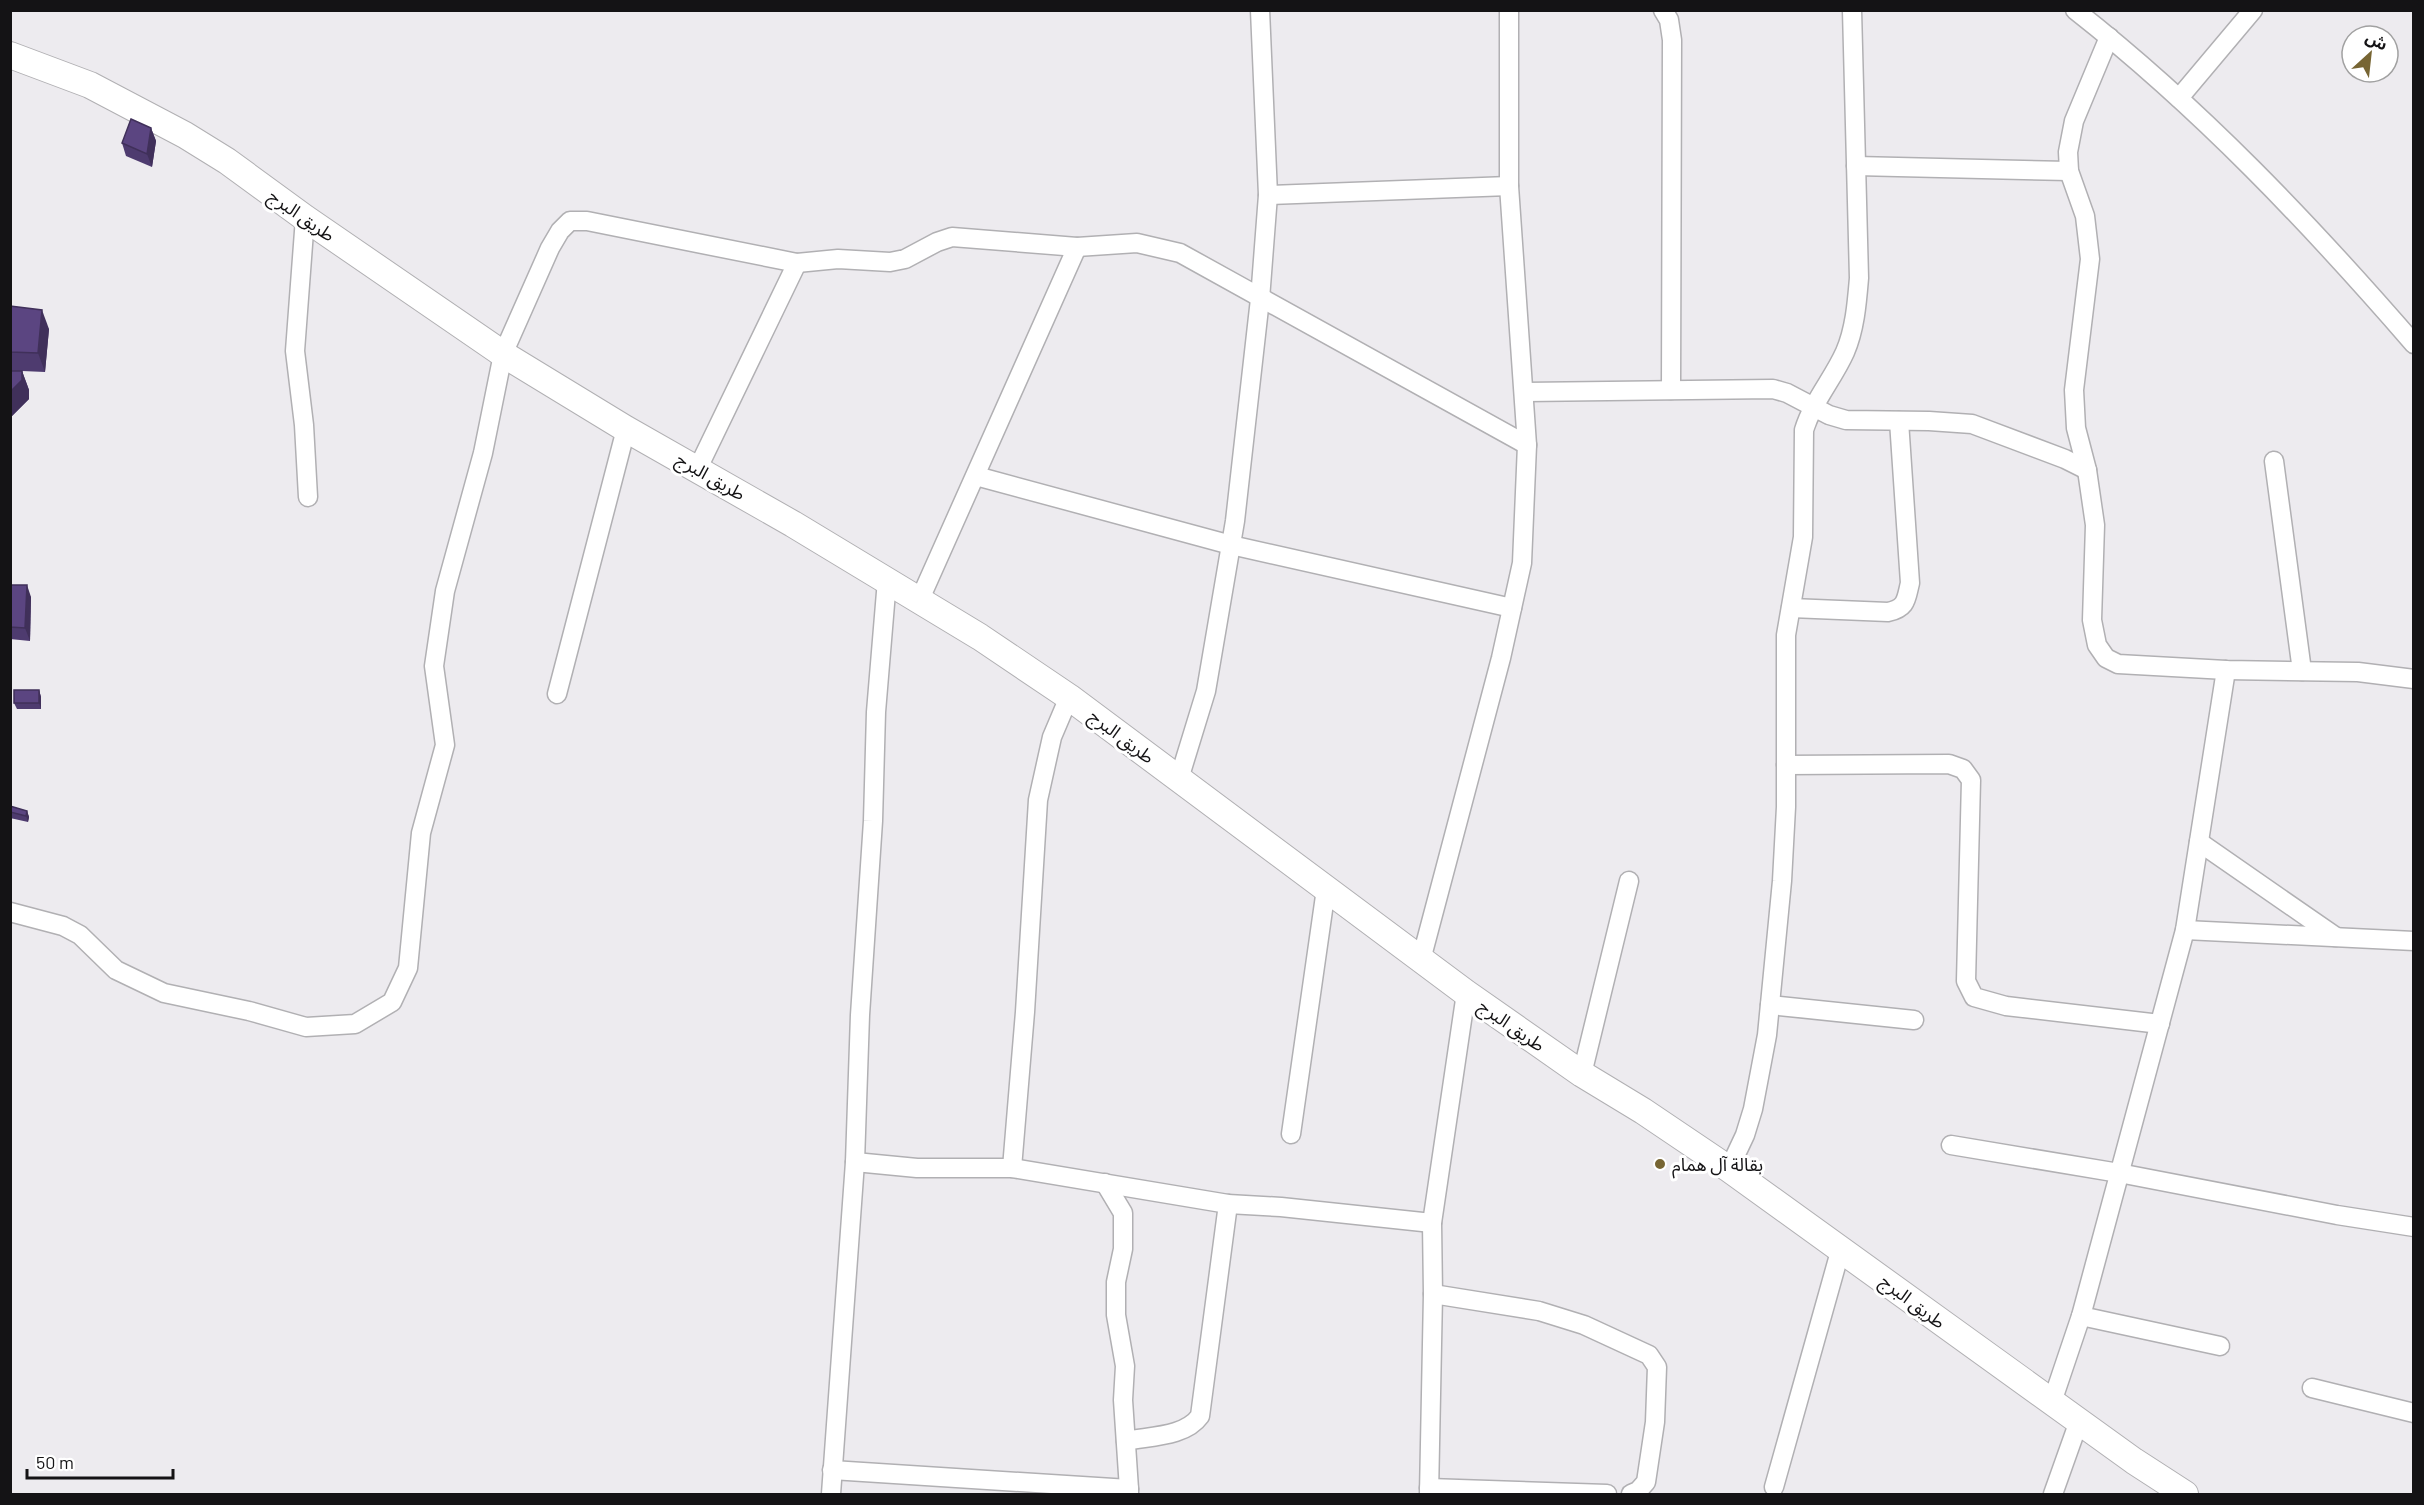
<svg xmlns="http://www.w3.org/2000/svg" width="2424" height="1505" viewBox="0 0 2424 1505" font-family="Barlow,'Noto Sans Arabic',sans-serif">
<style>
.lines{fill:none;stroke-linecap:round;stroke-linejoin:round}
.street-casing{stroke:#b1b0b3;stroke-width:21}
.secondary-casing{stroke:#b1b0b3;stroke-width:28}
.street{stroke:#fff;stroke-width:18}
.secondary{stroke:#fff;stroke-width:26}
.wall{fill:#4e3b6f}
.shaded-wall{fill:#40305a}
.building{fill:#5b4581;stroke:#40305a;stroke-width:1.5}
.poi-dot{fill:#776533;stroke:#fff;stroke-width:2}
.labels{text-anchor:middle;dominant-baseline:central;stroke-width:6;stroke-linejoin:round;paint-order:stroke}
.street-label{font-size:18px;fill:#141315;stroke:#fff}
.poi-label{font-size:18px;fill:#141315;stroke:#fff;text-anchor:start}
</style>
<rect width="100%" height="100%" fill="#edebef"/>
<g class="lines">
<defs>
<g id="street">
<polyline points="1663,10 1669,20 1672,40 1671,390"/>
<path d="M2075 10C2200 108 2310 224 2414 344"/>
<polyline points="2109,37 2074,121 2068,152 2069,171 2085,216 2090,259 2074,390 2076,428 2087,470 2095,525 2092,620 2097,645 2106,658 2118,664 2226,670 2358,672 2414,679"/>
<polyline points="2179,98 2253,10"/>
<polyline points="1856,166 2069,171"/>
<polyline points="1268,195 1509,186"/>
<polyline points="305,218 295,351 304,425 308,497"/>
<polyline points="1525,392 1773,389 1787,393 1829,415 1846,420 1929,421 1972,424 2065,459 2087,470"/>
<polyline points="2274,461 2302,671"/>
<polyline points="698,468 797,263"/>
<polyline points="976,476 1231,545 1512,608"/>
<polyline points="920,599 1077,247"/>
<path d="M1791 608 1888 612C1907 608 1906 599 1910 583L1899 421"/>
<polyline points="557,694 626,429"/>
<polyline points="1786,765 1949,764 1963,769 1971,780 1966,981 1974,997 2006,1006 2160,1024"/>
<polyline points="1179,779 1206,691 1235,521 1260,299 1268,195 1260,10"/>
<polyline points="2199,842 2336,937"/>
<polyline points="10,912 63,926 80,935 116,970 164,993 249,1011 306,1027 355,1024 392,1002 408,968 421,833 445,745 434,666 445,591 483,453 503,354 550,248 560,231 570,221 587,221 797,263 838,259 890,262 905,259 937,242 952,237 1077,247 1137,243 1180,253 1527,445"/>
<polyline points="2185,930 2414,941"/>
<polyline points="1421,960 1501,658 1522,563 1527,445 1509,186 1509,10"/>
<polyline points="1770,1005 1914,1020"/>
<polyline points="1582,1074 1629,881"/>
<polyline points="1291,1134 1326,889"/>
<polyline points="1951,1145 2119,1173 2337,1215 2414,1227"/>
<polyline points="855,1162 917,1168 1012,1168 1228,1204 1281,1207 1432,1223"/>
<polyline points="1012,1168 1025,1012 1038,800 1052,737 1069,697"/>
<path d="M1729 1169 1745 1135 1753 1109 1767 1035 1782 881 1786 807V635L1803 537 1804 430C1813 401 1833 379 1845 352 1855 329 1857 302 1859 278L1852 10"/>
<polyline points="1105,1183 1123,1213 1123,1249 1116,1282 1116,1315 1125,1366 1123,1400 1129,1489"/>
<polyline points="1433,1294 1539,1311 1584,1325 1649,1355 1657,1367 1655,1422 1646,1482 1638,1491 1631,1494"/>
<polyline points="2081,1316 2220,1346"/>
<polyline points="2312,1388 2414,1413"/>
<polyline points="2052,1402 2081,1316 2185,930 2226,670"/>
<path d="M1126 1441C1150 1436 1185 1437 1200 1416L1228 1204"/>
<polyline points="832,1470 1129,1489 1129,1494"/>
<polyline points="1774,1487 1841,1248"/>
<polyline points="1429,1488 1607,1494"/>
<polyline points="831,1494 855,1162 860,1015 873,821 876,712 887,580"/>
<polyline points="1429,1494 1433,1294 1432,1223 1466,993"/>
<polyline points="2053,1494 2079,1421"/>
</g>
<polyline id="secondary" points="10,55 90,85 185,135 227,161 305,218 503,354 626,429 793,524 980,637 1069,697 1466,993 1582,1074 1643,1111 1729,1169 2134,1461 2185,1494"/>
</defs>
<use href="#street" class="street-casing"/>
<use href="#secondary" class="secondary-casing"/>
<use href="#street" class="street"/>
<use href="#secondary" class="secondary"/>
</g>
<g class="wall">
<polygon points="151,128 156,141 152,167 126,156 122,143"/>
<polygon points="10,306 49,329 45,372 22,371 29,390 29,399 10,418"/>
<polygon points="10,585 31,597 30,641 10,639"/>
<polygon points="39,690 41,697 41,709 17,709 14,703"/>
<polygon points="10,806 27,811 29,817 28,822 10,818"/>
</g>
<g class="shaded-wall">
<polygon points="151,128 156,141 152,167 147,154"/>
<polygon points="42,310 49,329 45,372 38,353"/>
<polygon points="22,371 29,390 29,399 10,418 10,392"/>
<polygon points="27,585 31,597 30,641 25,628"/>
<polygon points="39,690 41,697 41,709 39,703"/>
<polygon points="27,811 29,817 28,822 26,816"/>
</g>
<g class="building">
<polygon points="131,119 151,128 147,154 122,143"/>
<polygon points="10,306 42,310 38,353 10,352"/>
<polygon points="10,371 22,371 22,380 10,392"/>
<polygon points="10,585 27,585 25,628 10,627"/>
<rect x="14" y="690" width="25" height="13"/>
<polygon points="10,806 27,811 26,816 10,812"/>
</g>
<circle class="poi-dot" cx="1660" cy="1164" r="6"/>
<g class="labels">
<g class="street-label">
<text transform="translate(302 215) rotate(35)">طريق البرج</text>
<text transform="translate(711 476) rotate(30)">طريق البرج</text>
<text transform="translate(1122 736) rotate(37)">طريق البرج</text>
<text transform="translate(1512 1025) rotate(35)">طريق البرج</text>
<text transform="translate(1913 1301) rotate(37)">طريق البرج</text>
</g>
<g class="poi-label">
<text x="1672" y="1164">بقالة آل همام</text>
</g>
</g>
<rect width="2424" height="1505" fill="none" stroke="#141315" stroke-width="24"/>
<g transform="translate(2370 54) rotate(27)"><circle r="28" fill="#ffffff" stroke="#a1a1a1" stroke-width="1.5"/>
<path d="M0-4.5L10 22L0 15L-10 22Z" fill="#776533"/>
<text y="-9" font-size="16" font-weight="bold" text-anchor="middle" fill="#141315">ش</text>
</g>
<path d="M27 1469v9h146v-9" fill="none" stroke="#141315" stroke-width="3"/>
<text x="36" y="1469" font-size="18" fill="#141315" stroke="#ffffff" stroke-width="4.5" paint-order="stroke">50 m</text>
</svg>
